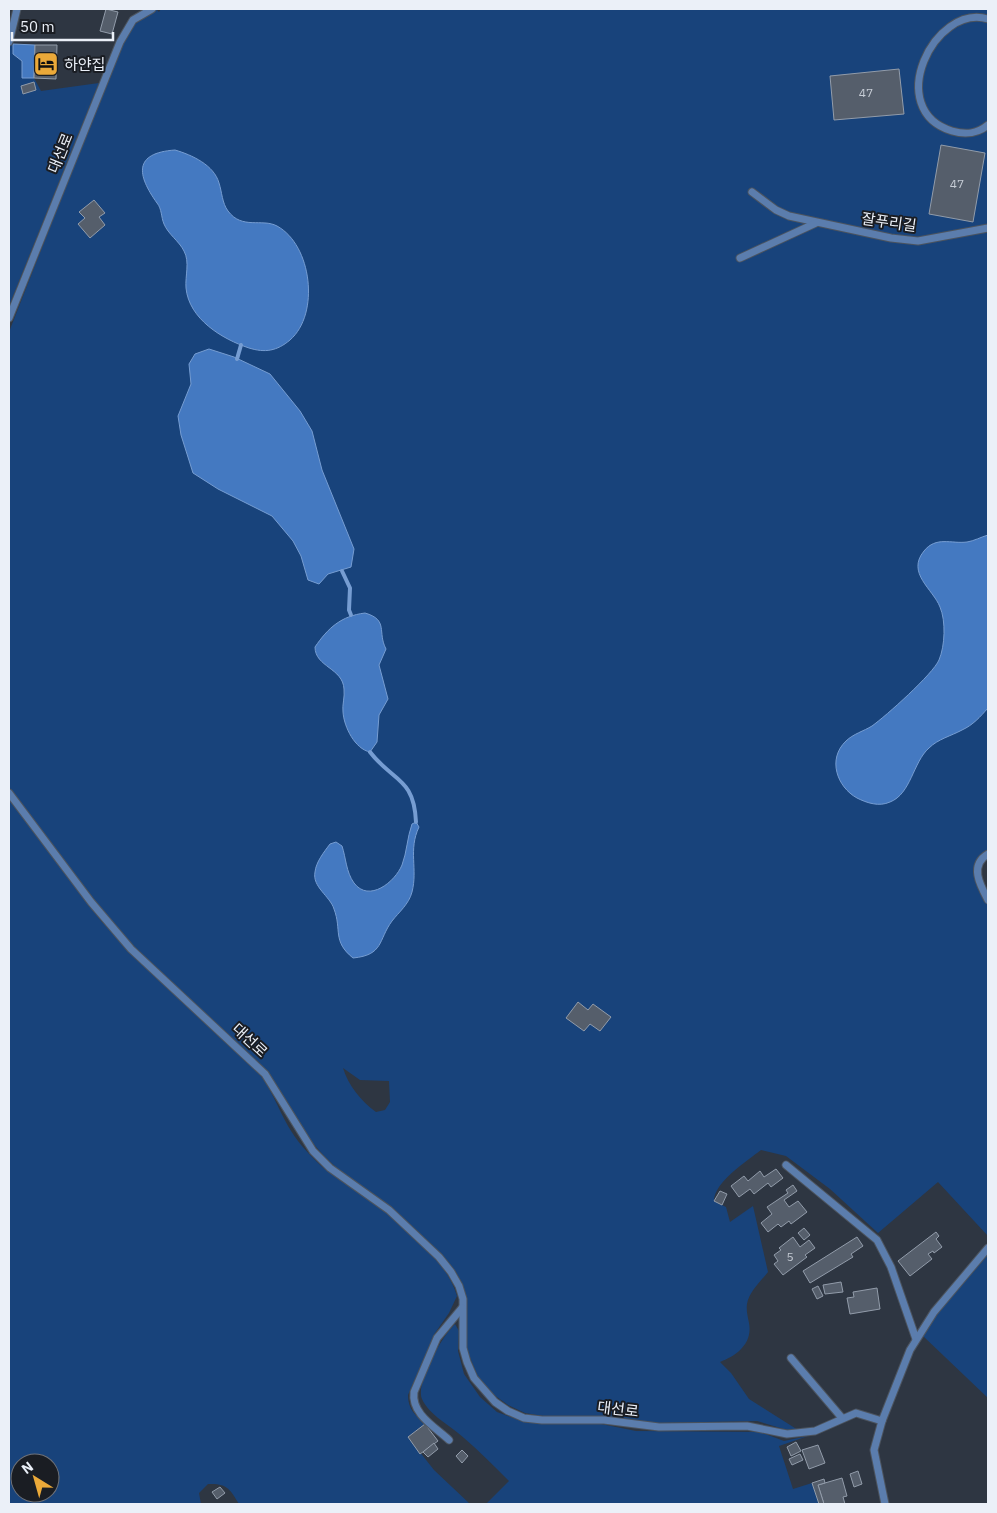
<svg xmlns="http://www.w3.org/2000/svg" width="997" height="1513" viewBox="0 0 997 1513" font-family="'IBM Plex Sans','Noto Sans KR',sans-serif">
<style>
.green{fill:#18437b;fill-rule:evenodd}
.water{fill:#4479c1;stroke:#769dd2}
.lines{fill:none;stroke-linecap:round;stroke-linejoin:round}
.stream{stroke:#769dd2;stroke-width:4}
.building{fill:#555e6b;stroke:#929caa}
.lane-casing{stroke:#4c545f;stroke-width:9}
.lane{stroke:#5b7dad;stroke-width:7}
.labels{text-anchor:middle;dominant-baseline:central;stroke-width:4;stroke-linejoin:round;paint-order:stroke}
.number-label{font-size:12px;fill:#c6ccd5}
.poi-label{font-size:15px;fill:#ebf0f8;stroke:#1a1d23;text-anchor:start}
.street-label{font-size:15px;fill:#ebf0f8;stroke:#1a1d23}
</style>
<rect width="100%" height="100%" fill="#2e3642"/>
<g class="green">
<path d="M156 9 159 12 161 9H988V851L975 864 974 872 988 905V1236L938 1182 878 1233 830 1189 786 1156 761 1150C747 1161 714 1182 714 1201L726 1207 730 1222 753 1206 768 1272C761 1281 749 1292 747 1304 746 1311 748 1317 749 1323 753 1344 736 1356 720 1362L731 1373 749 1399 798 1430H787L757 1421 657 1423 588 1416H543L525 1413 508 1405 490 1392 478 1377 466 1348 465 1296 462 1283 456 1272 441 1255 391 1207 340 1171 324 1156 310 1140 260 1065 130 944 96 904 9 787V332L122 43 134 25ZM343 1068 360 1080 389 1081 390 1102 385 1110 376 1112C361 1101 348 1085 343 1068Z"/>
<polygon points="9,44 13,44 13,54 22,61 22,78 34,78 41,91 99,83 9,306"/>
<path d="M9 797 101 921 154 975 259 1073C271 1089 278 1108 288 1126 296 1140 306 1151 317 1162 331 1176 350 1186 366 1197 399 1219 446 1258 457 1296L449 1313 435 1333 408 1395C408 1409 415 1415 425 1424L408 1437 434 1470 470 1504H239C230 1489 227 1483 208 1484L199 1493 201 1504H9ZM20 1463H50V1493H20Z"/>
<polygon points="988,1254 988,1398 923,1336 935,1316"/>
<path d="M455 1324 459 1331 458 1351 464 1374 480 1397 497 1412 525 1422 601 1424 636 1431 760 1432 784 1441 808 1436 779 1446 793 1489 812 1483 819 1504H486L509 1481C494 1466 479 1451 464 1438 451 1426 429 1415 422 1399 415 1383 443 1335 455 1324Z"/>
</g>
<g class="water">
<polygon points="13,44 35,45 34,78 22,78 22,61 13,54"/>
<path d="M175 150C192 155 214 165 219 183 222 192 222 203 228 211 242 230 262 218 277 226 312 245 320 314 290 340 277 351 265 353 249 348 222 339 189 319 186 288 185 276 190 262 184 251 179 241 168 234 164 224 161 217 162 209 157 203 137 175 133 153 175 150Z"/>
<polygon points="209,349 234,357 270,374 300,411 312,431 322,470 354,549 351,567 328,574 319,584 308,580 301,556 293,541 272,516 218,489 193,473 181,435 178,416 191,384 189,364 195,354"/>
<path d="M988 535V708C980 717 973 725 962 730 951 736 938 739 929 748 913 762 911 794 890 802 879 807 867 803 857 798 837 787 827 759 846 741 853 734 864 731 872 726 886 716 933 674 939 660 945 646 946 621 940 607 933 589 906 573 924 551 936 536 951 544 967 542 974 541 981 537 988 535Z"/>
<path d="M365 613C389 620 377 632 386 649L379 665 388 699 379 715 377 742 370 752C355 749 344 727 343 712 342 705 345 697 344 689 343 668 315 667 315 647 328 628 341 616 365 613Z"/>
<path d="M416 822 419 827C408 850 418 869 412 892 409 904 399 912 392 921 378 940 384 955 353 958 332 941 342 930 334 909 330 896 312 887 315 872 316 862 324 852 330 844L336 842 342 846C346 858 346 872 354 883 369 903 395 882 402 865 407 852 407 838 412 824Z"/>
</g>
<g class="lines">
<g class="stream">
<polyline points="237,359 241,345"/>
<polyline points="342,571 350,588 349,610 351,615"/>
<path d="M370 752C393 782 414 777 416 822"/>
</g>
</g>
<g class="building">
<polygon points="106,9 118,12 112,34 100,31"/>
<polygon points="35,45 57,45 56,79 34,78"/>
<polygon points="899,69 904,114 834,120 830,76"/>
<polygon points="34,82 36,90 23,94 21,86"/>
<polygon points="941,145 985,153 973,222 929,214"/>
<polygon points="94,200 105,213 99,217 105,225 90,238 78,224 85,218 79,212"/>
<polygon points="578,1002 588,1010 593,1004 611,1017 600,1031 590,1024 584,1031 566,1018"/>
<polygon points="776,1169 783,1178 771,1187 768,1183 754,1194 750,1189 739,1197 731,1186 744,1176 748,1181 760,1171 764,1177"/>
<polygon points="793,1185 797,1191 784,1200 789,1207 798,1201 807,1212 791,1224 789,1221 781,1227 778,1224 768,1232 761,1223 772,1214 767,1207 788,1193 786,1190"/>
<polygon points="720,1191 727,1194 722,1205 714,1201"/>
<polygon points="804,1228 810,1235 804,1240 798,1233"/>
<polygon points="936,1232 939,1236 936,1239 942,1247 934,1253 933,1251 928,1254 932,1259 910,1276 898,1261"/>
<polygon points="793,1237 800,1247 809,1240 815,1248 805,1255 807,1257 783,1275 774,1264 778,1261 774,1255 781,1250 779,1248"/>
<polygon points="857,1237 863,1246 851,1254 853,1257 810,1283 803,1271"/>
<polygon points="841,1282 843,1292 825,1294 823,1285"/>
<polygon points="818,1286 823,1296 817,1299 812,1289"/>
<polygon points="877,1288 880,1309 850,1314 847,1298 854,1297 853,1292"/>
<polygon points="425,1424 438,1441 420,1454 408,1437"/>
<polygon points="796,1442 801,1451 791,1456 787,1447"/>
<polygon points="434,1443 438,1449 428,1457 423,1452"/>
<polygon points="818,1445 825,1463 809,1469 802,1450"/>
<polygon points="462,1450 468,1456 462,1463 456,1456"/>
<polygon points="800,1454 803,1460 792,1465 789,1459"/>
<polygon points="858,1471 862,1484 854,1487 850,1474"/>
<polygon points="842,1478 847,1496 843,1497 845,1504 824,1504 818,1485"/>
<polygon points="824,1479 825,1483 818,1485 824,1504 819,1504 812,1483"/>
<polygon points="220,1487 225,1493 217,1499 212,1492"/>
</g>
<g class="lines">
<defs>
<g id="lane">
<path d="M988 19C934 3 883 110 952 131 966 135 977 134 988 125"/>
<polyline points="9,42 17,9"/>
<polyline points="752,192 776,210 789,216 891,238 918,241 988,228"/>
<polyline points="740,258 816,223"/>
<polyline points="9,318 120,42 133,20 152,9"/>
<polyline points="9,793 91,902 131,949 265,1074 313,1151 330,1168 389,1210 439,1257 451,1272 459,1286 463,1299 463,1348 467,1362 474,1378 495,1402 508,1411 524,1418 542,1420 604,1420 659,1427 747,1426 787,1434 815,1431 856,1413 882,1421"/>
<path d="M988 854C969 865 980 885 988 900"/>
<polyline points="786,1165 877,1240 891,1267 916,1339"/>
<polyline points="791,1358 842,1418"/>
<path d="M449 1440C435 1427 411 1414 414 1392L437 1338 462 1308"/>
<polyline points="885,1504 874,1450 882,1421 910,1350 934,1312 988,1248"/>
</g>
</defs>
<use href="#lane" class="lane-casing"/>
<use href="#lane" class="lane"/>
</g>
<defs>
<symbol id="hotel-square" viewBox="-11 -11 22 22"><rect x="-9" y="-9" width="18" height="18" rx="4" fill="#eba939" stroke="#1a1d23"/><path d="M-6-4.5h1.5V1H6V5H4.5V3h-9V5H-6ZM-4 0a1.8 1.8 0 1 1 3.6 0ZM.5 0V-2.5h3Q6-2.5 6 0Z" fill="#111"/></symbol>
</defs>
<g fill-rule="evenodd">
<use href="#hotel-square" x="32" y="50" width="28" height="28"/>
</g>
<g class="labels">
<g class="number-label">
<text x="866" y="92">47</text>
<text x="957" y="183">47</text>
<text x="790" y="1256">5</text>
</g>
<g class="poi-label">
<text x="64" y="64">하얀집</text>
</g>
<g class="street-label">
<text transform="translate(60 153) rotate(-68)">대선로</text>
<text transform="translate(889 222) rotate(8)">잘푸리길</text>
<text transform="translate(250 1040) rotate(43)">대선로</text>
<text transform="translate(618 1409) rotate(7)">대선로</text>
</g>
</g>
<rect width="997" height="1513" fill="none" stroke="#ebf0f8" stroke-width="20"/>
<g transform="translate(35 1478) rotate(323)"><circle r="24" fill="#1a1d23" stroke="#6e7178"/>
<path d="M0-4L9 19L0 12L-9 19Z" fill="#eba939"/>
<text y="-8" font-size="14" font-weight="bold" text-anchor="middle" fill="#ebf0f8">N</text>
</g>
<path d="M12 32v8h101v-8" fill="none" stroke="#ebf0f8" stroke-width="2.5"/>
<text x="20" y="32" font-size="15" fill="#ebf0f8" stroke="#1a1d23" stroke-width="4" paint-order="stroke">50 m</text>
</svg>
